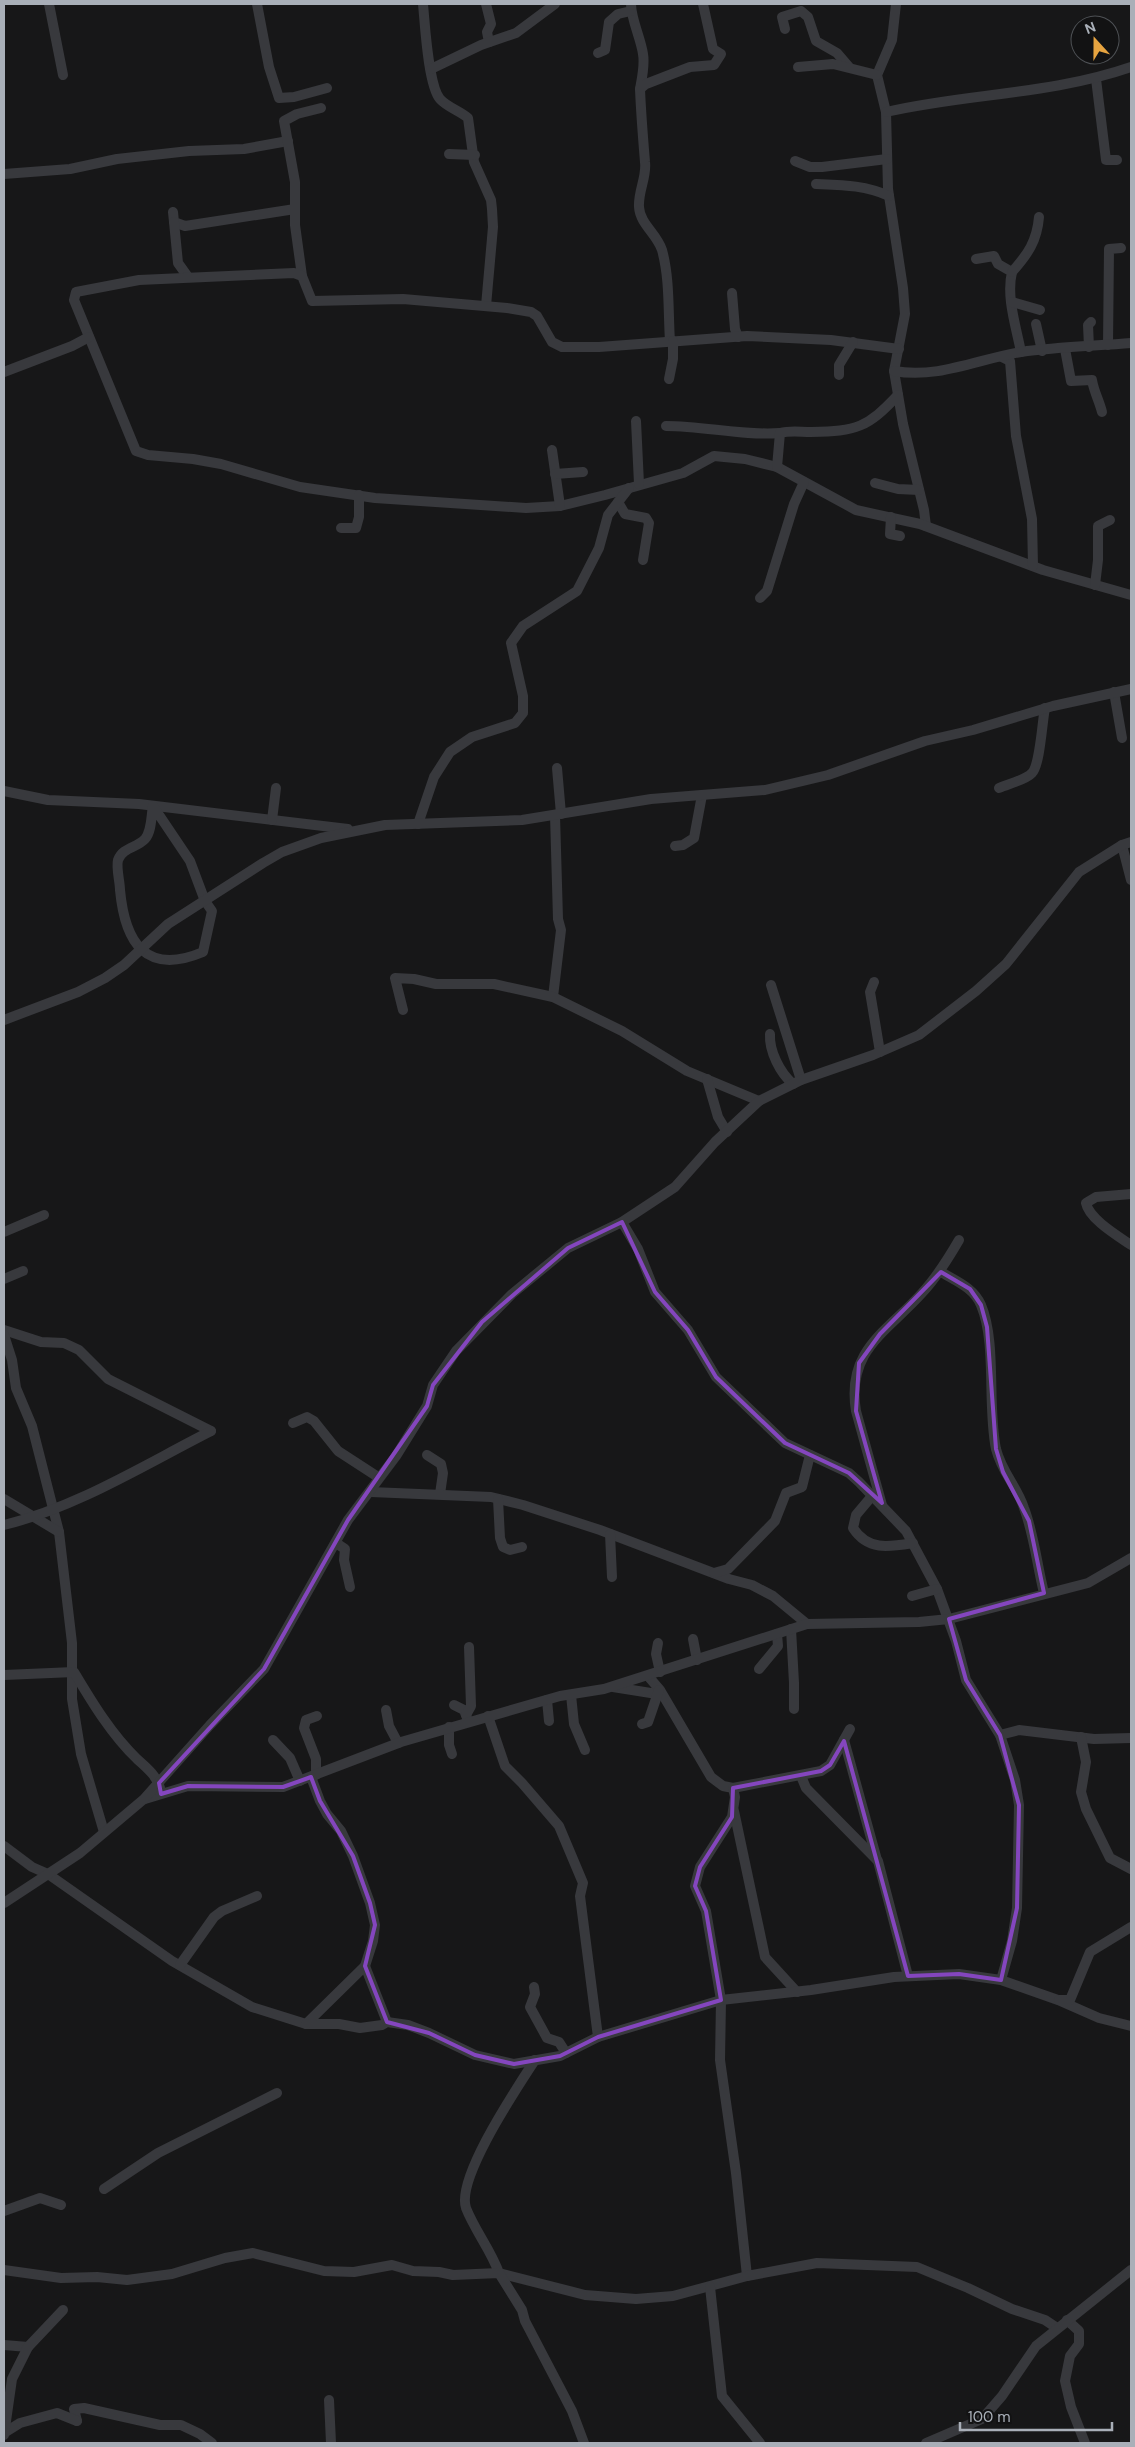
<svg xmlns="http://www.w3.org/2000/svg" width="1135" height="2447" font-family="'DM Sans',sans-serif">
	<rect width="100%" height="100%" fill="#171718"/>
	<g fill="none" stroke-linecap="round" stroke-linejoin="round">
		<!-- street -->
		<g stroke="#38393d" stroke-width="10">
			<polyline points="49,4 63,75"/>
			<polyline points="257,4 269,67 279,98 294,97 327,88"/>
			<path d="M423,4C425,24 428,85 440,99C447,107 460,111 468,118L474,162L491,200L492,209L493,227L486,306"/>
			<polyline points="486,4 491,24 487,32 489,42"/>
			<path d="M631,4C631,19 641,39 643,54C645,65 642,78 640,89"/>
			<polyline points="896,4 892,40 877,75 886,112 888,189 903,288 905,314 894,371 903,424 924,510 926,526"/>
			<polyline points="785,29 782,17 801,11 808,17 816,41 837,53 849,67"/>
			<polyline points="598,53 605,50 609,22 618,14 631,11"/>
			<polyline points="798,67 833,64 877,75"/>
			<polyline points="431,69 481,45 516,33 555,4"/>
			<polyline points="1096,79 1106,160 1117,160"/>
			<path d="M886,112C968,93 1050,95 1131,67"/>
			<polyline points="449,154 475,155"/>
			<polyline points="795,161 810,167 822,167 887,159"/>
			<polyline points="4,174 70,169 117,159 189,151 244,149 288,141"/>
			<path d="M816,184C842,185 865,185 889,196"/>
			<polyline points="173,212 174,222 185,226 295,209"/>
			<polyline points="174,222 178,263 188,277"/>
			<path d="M976,259L994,256L998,264L1012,272C1006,297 1016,326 1021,352"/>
			<path d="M1012,272C1028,254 1037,241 1039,217"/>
			<polyline points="302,276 295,225 295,182 284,121 297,114 321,108"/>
			<polyline points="732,293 735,329 738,337"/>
			<polyline points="1012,302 1040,310"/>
			<polyline points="1036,324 1042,351"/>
			<path d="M670,341C668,312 670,279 662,250C657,234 640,224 639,207C638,191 647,177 645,162C643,138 641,113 640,89L646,84L690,67L714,65L721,54L713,49L703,4"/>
			<polyline points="1108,345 1109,249 1121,248"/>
			<polyline points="1089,347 1088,325 1091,322"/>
			<polyline points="899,349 831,340 747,336 599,347 562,347 552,342 537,316 531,312 507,308 403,299 312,301 302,276 294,273 139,280 76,292 74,300 136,451 148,455 193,459 221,464 300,487 375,498 526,508 560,506 605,495 683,473 714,456 745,459 777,467 856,510 920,524 1043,570 1131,595"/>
			<path d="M1065,349L1071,381L1092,380C1094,392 1099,400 1102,412"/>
			<polyline points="1002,357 1010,361 1016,436 1032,519 1033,566"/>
			<path d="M894,371C938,379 978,359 1021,352C1057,347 1095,346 1131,343"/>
			<polyline points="4,372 72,346 89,337"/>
			<polyline points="839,375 839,365 853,342"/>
			<polyline points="669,379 673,359 673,341"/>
			<polyline points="636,421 639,484"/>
			<path d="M666,426C705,426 742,436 780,433"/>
			<polyline points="552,450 560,506"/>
			<path d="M777,467L780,433C791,430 800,432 811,432C857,431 867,428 898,395"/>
			<polyline points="555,474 583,472"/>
			<polyline points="875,483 898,489 919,490"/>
			<polyline points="618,502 625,514 646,518 649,523 643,560"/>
			<polyline points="891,517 890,534 900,536"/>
			<polyline points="341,528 356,528 359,517 359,495"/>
			<polyline points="1095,585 1098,560 1098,526 1110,520"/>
			<polyline points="760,598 767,591 794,504 804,482"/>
			<polyline points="1114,692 1122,738"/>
			<polyline points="557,768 561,814"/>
			<path d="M999,788C1008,784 1026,780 1032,773C1040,765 1042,723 1045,708"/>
			<polyline points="4,791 48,800 139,804 348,829"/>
			<path d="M153,806L190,861L205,901L212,911L203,952C146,976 125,943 120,890C120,882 116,868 118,860C123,847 137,848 145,839C152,831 151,816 153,806Z"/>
			<polyline points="272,820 276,788"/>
			<polyline points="418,824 434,777 450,752 472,737 515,723 523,713 523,696 511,643 523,626 577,591 599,548 608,515 629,488"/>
			<polyline points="1122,845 1131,880"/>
			<polyline points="675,846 683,845 694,838 702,795"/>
			<polyline points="874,982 870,992 880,1052"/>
			<polyline points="771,985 801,1080"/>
			<polyline points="553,997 561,930 558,919 555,815"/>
			<polyline points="403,1010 395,978 414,979 436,984 494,984 553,997 622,1031 687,1071 759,1101"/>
			<polyline points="4,1020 78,992 105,978 124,965 168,924 263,863 282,852 321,838 385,825 522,820 651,799 765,790 828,775 925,741 973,730 1053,706 1131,689"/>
			<path d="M770,1034C769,1051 780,1073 793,1084"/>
			<polyline points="707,1079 718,1117 727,1132"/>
			<path d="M1131,1194L1096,1197L1086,1203C1089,1219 1118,1236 1131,1245"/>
			<polyline points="622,1222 638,1249 655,1292 688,1330 716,1377 785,1443 849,1473 859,1482 906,1531 937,1589 956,1641 966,1680 1000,1735 1015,1780 1019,1805 1017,1908 1012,1941 1001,1980"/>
			<polyline points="4,1232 44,1215"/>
			<path d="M941,1272C956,1281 974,1288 981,1305C997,1343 987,1405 996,1449C1002,1473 1017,1486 1024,1508C1034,1534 1037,1565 1044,1593"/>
			<polyline points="4,1279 23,1271"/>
			<polyline points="4,1330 41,1342 64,1343 79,1350 108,1379 211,1431"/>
			<polyline points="4,1335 12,1360 16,1388 32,1426 59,1532 72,1643 72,1699 81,1754 104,1832"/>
			<polyline points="293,1423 307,1417 314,1421 338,1451 378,1477"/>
			<polyline points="427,1455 441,1464 443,1473 440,1494"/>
			<polyline points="371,1492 491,1497 523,1505 600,1530 729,1579 752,1585 773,1596 807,1624"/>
			<path d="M872,1496L856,1515L853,1528C868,1551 889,1547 913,1543"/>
			<polyline points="4,1499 59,1532"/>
			<polyline points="498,1499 500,1538 503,1547 510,1550 522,1547"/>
			<path d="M882,1505L856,1411C846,1350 887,1332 922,1293C937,1277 948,1259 959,1240"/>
			<path d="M4,1525C77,1507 144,1465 211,1431"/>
			<polyline points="610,1534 612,1577"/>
			<polyline points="336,1543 345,1549 344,1560 350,1587"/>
			<polyline points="714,1573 728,1569 775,1521 786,1493 802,1487 810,1455"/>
			<polyline points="912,1596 937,1589"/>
			<polyline points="791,1629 794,1683 794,1709"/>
			<polyline points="693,1639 697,1660"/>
			<polyline points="658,1643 656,1654 660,1672"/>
			<polyline points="759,1669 778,1646 777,1634"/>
			<path d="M4,1675L74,1672C92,1702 111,1734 137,1759C146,1767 157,1776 160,1788"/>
			<polyline points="648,1676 660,1690 711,1777 723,1786 733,1788 735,1797 732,1817 700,1867 695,1886 706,1911 721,2000 720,2060 736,2173 747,2276"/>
			<polyline points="613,1687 657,1694"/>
			<polyline points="571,1695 574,1724 585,1750"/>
			<polyline points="547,1700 549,1721"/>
			<polyline points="454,1705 464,1710 467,1718"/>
			<polyline points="386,1710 389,1726 398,1743"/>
			<polyline points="466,1715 471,1706 469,1647"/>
			<polyline points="488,1716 505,1766 522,1783 559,1826 583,1883 580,1896 598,2037"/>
			<polyline points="642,1724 648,1722 659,1690"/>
			<polyline points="449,1727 449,1745 452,1754"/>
			<polyline points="1000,1735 1019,1730 1094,1739 1131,1738"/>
			<polyline points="1081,1737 1086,1762 1081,1792 1086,1809 1110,1858 1131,1869"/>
			<polyline points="273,1740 290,1758 300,1781"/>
			<polyline points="844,1740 877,1860"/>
			<polyline points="316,1775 316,1759 304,1728 306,1720 317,1716"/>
			<polyline points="801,1776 806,1788 878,1861 908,1976"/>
			<polyline points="733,1788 821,1771 830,1765 850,1729"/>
			<polyline points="145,1799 188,1786 283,1787 401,1742 560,1696 604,1689 807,1624 919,1622 949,1619 1088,1583 1131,1558"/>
			<polyline points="734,1811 765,1957 797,1992"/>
			<polyline points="4,1846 32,1867 48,1874 172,1961 252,2007 306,2024 339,2024 360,2028 382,2025 387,2022 408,2025 429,2033 475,2055 514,2064 560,2056 598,2037 721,2000 811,1990 894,1977 959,1974 1001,1980 1058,2000 1099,2018 1131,2026"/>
			<polyline points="4,1903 80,1853 144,1799 210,1725 264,1669 348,1520 396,1456 427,1406 433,1385 456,1351 512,1294 568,1248 622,1222 675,1187 715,1142 759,1101 801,1080 873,1055 919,1035 976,991 1006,964 1079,872 1122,845 1131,842"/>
			<polyline points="180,1965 214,1917 222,1911 257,1896"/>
			<polyline points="365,1966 387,2022"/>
			<polyline points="534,1987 535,1994 530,2007 547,2038 559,2042 566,2053"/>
			<polyline points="1059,2000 1070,2000 1090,1952 1131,1927"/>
			<polyline points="306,2024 365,1966 373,1941 375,1925 370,1903 353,1856 341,1831 327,1814 320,1801 311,1777"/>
			<path d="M535,2060C517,2088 456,2178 466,2208C475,2231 491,2250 499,2273L585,2295L636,2299L673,2296L747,2276L817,2263L917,2267L968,2288L1012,2309L1045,2320L1057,2328"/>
			<polyline points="104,2189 158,2153 277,2093"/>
			<polyline points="4,2211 40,2198 61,2205"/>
			<polyline points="4,2270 61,2278 97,2277 127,2280 172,2274 225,2258 253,2253 324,2271 354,2272 392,2265 413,2271 439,2272 453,2275 499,2273 522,2310 525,2321 572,2411 584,2443"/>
			<polyline points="710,2287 722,2396 760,2443"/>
			<polyline points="1067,2320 1079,2331 1079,2344 1070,2356 1065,2381 1071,2407 1085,2443"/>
			<polyline points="4,2345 28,2347"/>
			<polyline points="329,2400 331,2443"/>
			<polyline points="77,2421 74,2409 84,2408 160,2425 181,2425 200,2434 212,2443"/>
			<polyline points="4,2433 20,2423 57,2413 77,2421"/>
			<polyline points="4,2435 12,2379 28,2347 63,2310"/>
			<polyline points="926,2443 982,2419 1002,2396 1036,2346 1131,2270"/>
		</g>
	</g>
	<!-- marked area -->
	<path fill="none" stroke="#8446be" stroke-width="4" stroke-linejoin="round" d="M622,1222L655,1292L688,1330L716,1377L785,1443L849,1473L882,1503L856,1411L859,1363L880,1334L941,1272L970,1289L981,1305L987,1327L996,1449L1003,1472L1029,1521L1044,1593L949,1619L966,1680L1000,1735L1019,1805L1017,1908L1001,1980L959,1974L908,1976L844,1741L830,1765L821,1771L733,1788L732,1817L700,1867L695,1886L706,1911L721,2000L598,2037L560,2056L514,2064L475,2055L429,2033L387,2022L365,1966L375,1925L370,1903L353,1856L320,1801L311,1777L283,1787L188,1786L161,1794L159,1783L264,1669L348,1520L427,1406L433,1385L482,1322L568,1248Z"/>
	<!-- border -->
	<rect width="1135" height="2447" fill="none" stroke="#a9afb8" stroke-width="10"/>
	<!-- north arrow -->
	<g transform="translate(1095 40) rotate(339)"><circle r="24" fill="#121213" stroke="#4e5155"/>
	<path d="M0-4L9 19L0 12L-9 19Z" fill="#e7a440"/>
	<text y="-8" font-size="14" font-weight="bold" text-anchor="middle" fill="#a9afb8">N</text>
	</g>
	<!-- scale -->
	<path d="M960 2422v8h152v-8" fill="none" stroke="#a9afb8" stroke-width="2.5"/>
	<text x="968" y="2422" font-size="15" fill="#a9afb8" stroke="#121213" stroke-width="4" paint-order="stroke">100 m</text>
</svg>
